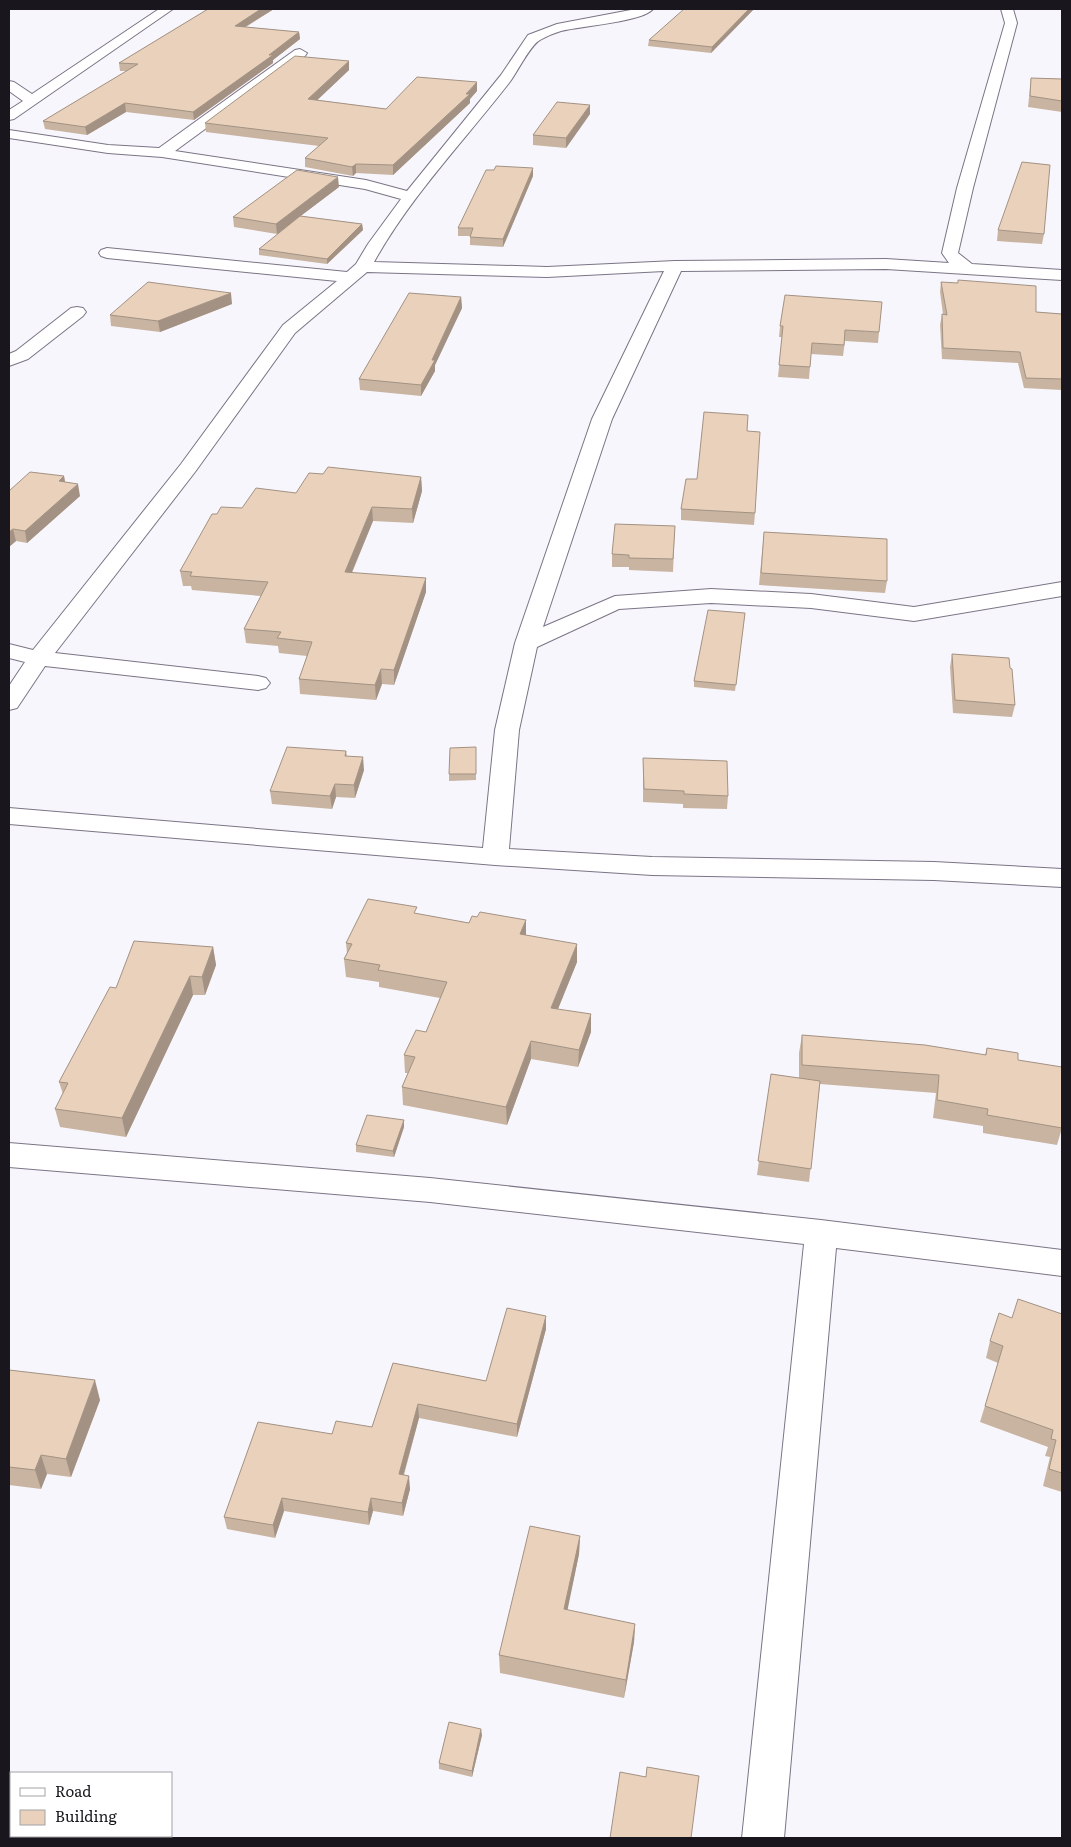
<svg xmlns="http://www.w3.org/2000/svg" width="1071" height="1847" font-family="Literata,serif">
	<rect width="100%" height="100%" fill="#f8f6fd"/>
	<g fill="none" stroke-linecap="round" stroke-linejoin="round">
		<!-- street casing -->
		<g stroke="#7b7485" stroke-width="2">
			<g id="street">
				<polygon points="159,9 173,9 14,119 9,120 9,110 23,101 9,91 9,81 14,82 32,94"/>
				<path d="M636,9H653C642,22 581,26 561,31C554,33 547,36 540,40C530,45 517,73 509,83C464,141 410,197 374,262L547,267L675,261L886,259L949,263L942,253L957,188L1005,23L1001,9H1013L1017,23L973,188L958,253L972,264L1062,270V280L886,269L681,271L612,419L543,627L615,596L711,589L811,594L914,607L1062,582V596L914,621L811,608L711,603L619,609L537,647L519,730L509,849L652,857L934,862L1062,869V887L934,880L652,875L495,865L9,824V808L483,848L495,730L515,643L592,419L664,271L547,277L367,272L295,333L195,472L55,653L258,676L266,678L270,683L266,688L258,690L45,666L17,708L9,710V686L25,662L9,658V644L33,650L181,464L283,325L337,281L107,258L101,256L99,253L101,250L107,248L347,272L356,264L368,244L401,199L365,189L162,157L108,153L9,138V130L108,145L159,148L295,50L300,49L307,53L305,56L175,151L366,180L407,191L501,75L528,35L557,24Z"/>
				<polygon points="77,307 83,308 86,312 83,316 28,359 9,366 9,354 16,351 71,308"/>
				<polygon points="9,1143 430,1178 821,1220 1062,1250 1062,1276 836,1248 784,1838 742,1838 804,1244 430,1202 9,1167"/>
			</g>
		</g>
		<!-- street -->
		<use href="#street" fill="#fff" fill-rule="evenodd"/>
	</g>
	<!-- wall -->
	<g fill="#c8b4a1">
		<polygon points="208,9 274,9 246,27 299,32 300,39 273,60 273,63 194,120 126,112 87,135 45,129 43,121 127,71 120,71 119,63"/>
		<polygon points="754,9 711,53 648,46 649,40"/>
		<polygon points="349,61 349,70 317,100 386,109 477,91 470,99 470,103 393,175 356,173 353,176 305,167 305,158 319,146 206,132 205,123"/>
		<polygon points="1031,78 1062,79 1062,112 1028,107"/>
		<polygon points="590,114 566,148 533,145 533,135"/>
		<polygon points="533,176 503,247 470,245 470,236 458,236 458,228"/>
		<polygon points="339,187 300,216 362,224 363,230 327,264 259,255 259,249 297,219 277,234 234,227 233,217"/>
		<polygon points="998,230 1044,234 1042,244 997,241"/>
		<polygon points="941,282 1036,312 1062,314 1062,390 1024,388 1018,363 942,359 940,325 942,314 943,314 940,292"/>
		<polygon points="461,297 462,308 435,365 435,371 421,396 360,390 359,379"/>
		<polygon points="232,304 160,332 111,326 110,315"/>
		<polygon points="780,326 879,332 878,343 845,341 843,356 811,354 809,379 778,377 782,337 779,337"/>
		<polygon points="747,431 755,513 754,525 681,520 681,509 697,479"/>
		<polygon points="323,474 421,477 422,491 413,523 373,521 352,573 426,578 426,592 394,685 382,684 376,700 300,694 299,679 307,656 279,653 278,646 246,643 244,629 261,596 192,590 191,586 183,586 180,571 217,514 242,508 296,493"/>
		<polygon points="64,476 65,482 80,496 27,543 16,541 9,547 9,491"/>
		<polygon points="675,526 673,572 629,570 629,567 612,567 612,554"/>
		<polygon points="764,532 887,581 885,593 759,585"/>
		<polygon points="745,613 735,691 694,687 694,681"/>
		<polygon points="952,654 1015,705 1012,717 953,713 950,667"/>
		<polygon points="476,747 476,780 449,781 449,774"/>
		<polygon points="346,751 347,756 364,770 355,798 336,797 332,809 272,804 270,791"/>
		<polygon points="643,758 728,796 727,809 683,808 683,804 643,802"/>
		<polygon points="417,914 469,923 477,917 526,920 526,935 577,962 558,1009 591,1032 578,1067 531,1059 507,1125 403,1105 402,1087 408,1073 405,1073 404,1055 426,1032 440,998 379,987 379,982 346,977 344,959 347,954 346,943"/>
		<polygon points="213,947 216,965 205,995 193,995 126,1137 60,1127 55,1109 63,1094 59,1082 116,988"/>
		<polygon points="802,1035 985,1055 987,1048 1018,1060 1062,1128 1057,1145 983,1133 983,1126 933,1118 936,1093 820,1084 809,1182 757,1175 771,1074 799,1078 799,1053"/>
		<polygon points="404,1127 394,1157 356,1152 356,1145"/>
		<polygon points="1062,1314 1062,1492 1043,1486 1050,1457 1045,1456 1048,1447 980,1422 998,1363 986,1358 990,1341 1012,1318"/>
		<polygon points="546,1316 546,1329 517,1437 419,1418 404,1475 410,1489 403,1516 373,1511 369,1525 284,1511 275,1538 227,1529 224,1517 332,1434 372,1427 393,1363 486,1381"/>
		<polygon points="9,1370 100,1400 71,1477 47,1474 41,1489 9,1485"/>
		<polygon points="580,1536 579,1554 567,1610 635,1624 634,1642 624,1698 500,1673 499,1655"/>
		<polygon points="482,1735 472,1777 439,1769 439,1763"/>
	</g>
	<!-- shaded-wall -->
	<g fill="#a39283">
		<polygon points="261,9 274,9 235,33 235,26"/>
		<polygon points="749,9 754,9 711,53 712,47"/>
		<polygon points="299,32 300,39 273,60 273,63 194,120 193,112"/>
		<polygon points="349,61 349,70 309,108 308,99"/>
		<polygon points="477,82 477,91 470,99 470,103 393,175 393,165 466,94"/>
		<polygon points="125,103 126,112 87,135 85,127"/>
		<polygon points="590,105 590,114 566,148 566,138"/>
		<polygon points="356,164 356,173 353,176 352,167"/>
		<polygon points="533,168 533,176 503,247 503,239"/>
		<polygon points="338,177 339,187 277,234 276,224"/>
		<polygon points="362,224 363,230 327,264 327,259"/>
		<polygon points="231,293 232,304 160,332 158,321"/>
		<polygon points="461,297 462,308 435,365 435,371 421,396 421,385"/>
		<polygon points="64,476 66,488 59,481"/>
		<polygon points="421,477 422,491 413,523 412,509"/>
		<polygon points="78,484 80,496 27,543 25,531"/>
		<polygon points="372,507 373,521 346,586 345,572"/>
		<polygon points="13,529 16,541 9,547 9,532"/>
		<polygon points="426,578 426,592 394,685 394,670"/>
		<polygon points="381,669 382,684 376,700 375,685"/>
		<polygon points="363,757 364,770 355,798 354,785"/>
		<polygon points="335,784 336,797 332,809 330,796"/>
		<polygon points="526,920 526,938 520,934"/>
		<polygon points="577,944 577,962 551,1026 551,1008"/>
		<polygon points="213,947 216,965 205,995 202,977"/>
		<polygon points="190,976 193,995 126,1137 122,1118"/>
		<polygon points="591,1014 591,1032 578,1067 579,1050"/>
		<polygon points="531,1041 531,1059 507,1125 506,1107"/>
		<polygon points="404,1120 404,1127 394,1157 393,1151"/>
		<polygon points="546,1316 546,1329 517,1437 517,1424"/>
		<polygon points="95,1380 100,1400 71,1477 66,1459"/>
		<polygon points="418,1404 419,1418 400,1487 399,1474"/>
		<polygon points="41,1455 47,1474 41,1489 35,1470"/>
		<polygon points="409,1476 410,1489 403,1516 402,1503"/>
		<polygon points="282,1498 284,1511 275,1538 273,1525"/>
		<polygon points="371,1498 373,1511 369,1525 368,1512"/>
		<polygon points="580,1536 579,1554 564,1627 564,1609"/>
		<polygon points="635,1624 634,1642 624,1698 626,1680"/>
		<polygon points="481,1729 482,1735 472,1777 472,1771"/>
	</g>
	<!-- building -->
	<g fill="#e9d1bb" stroke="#a39283">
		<polygon points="208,9 261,9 235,26 299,32 269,55 273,55 193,112 125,103 85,127 43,121 138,64 119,63"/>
		<polygon points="684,9 749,9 712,47 649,40"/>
		<polygon points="295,56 349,61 308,99 386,109 417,77 477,82 466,94 470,94 393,165 356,164 352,167 305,158 328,138 205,123"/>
		<polygon points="1031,78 1062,79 1062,101 1030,96"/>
		<polygon points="557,102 590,105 566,138 533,135"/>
		<polygon points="1022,162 1050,165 1044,234 998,230"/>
		<polygon points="496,166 533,168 503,239 470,237 473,228 458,228 486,170 494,170"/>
		<polygon points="297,170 338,177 276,224 233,217"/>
		<polygon points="300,216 362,224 327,259 259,249"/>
		<polygon points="958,280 1036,286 1036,312 1062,314 1062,379 1026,378 1020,352 943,348 942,314 947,315 941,282 958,283"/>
		<polygon points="148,282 231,293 158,321 110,315"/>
		<polygon points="409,293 461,297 432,360 435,360 421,385 359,379"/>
		<polygon points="785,295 882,302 879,332 845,330 844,345 812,343 810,367 779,365 783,326 780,326"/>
		<polygon points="704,412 748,415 747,431 760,432 755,513 681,509 686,479 697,479"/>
		<polygon points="328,467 421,477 412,509 372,507 345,572 426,578 394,670 381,669 375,685 299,679 312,642 277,638 281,632 244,629 268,582 190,576 192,572 180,571 212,514 217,514 221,507 242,508 256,488 296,493 309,473 323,474"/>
		<polygon points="30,472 64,476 59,481 78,484 25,531 13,529 9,532 9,491"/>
		<polygon points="615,524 675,526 673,559 629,558 629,555 612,554"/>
		<polygon points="764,532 887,539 887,581 761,573"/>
		<polygon points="708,610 745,613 736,685 694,681"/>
		<polygon points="952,654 1009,658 1010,668 1012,669 1015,705 955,700"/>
		<polygon points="287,747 346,751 345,756 363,757 354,785 335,784 330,796 270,791"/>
		<polygon points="476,747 476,774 449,774 450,748"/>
		<polygon points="643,758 727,761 728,796 684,794 684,791 644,789"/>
		<polygon points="368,899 417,907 414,913 469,923 472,916 477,917 480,912 526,920 520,934 577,944 551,1008 591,1014 579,1050 531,1041 506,1107 402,1087 415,1057 404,1055 416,1030 426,1032 447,982 378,970 380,965 344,959 352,944 346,943"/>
		<polygon points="134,941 213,947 202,977 190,976 122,1118 55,1109 68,1083 59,1082 110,987 116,988"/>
		<polygon points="802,1035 925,1045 986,1055 987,1048 1018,1053 1018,1060 1062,1067 1062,1128 987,1115 988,1109 937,1100 939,1075 802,1065"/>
		<polygon points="771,1074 820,1081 811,1169 758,1161"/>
		<polygon points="367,1115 404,1120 393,1151 356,1145"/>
		<polygon points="1018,1299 1062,1314 1062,1473 1049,1469 1056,1440 1051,1439 1053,1430 985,1406 1003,1346 990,1341 999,1313 1012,1318"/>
		<polygon points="507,1308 546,1316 517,1424 418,1404 399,1474 409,1476 402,1503 371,1498 368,1512 282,1498 273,1525 224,1517 258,1422 332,1434 336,1421 372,1427 393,1363 486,1381"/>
		<polygon points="9,1370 95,1380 66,1459 41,1455 35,1470 9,1467"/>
		<polygon points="530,1526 580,1536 564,1609 635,1624 626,1680 499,1655"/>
		<polygon points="449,1722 481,1729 472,1771 439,1763"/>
		<polygon points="647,1767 699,1776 691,1838 610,1838 620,1772 646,1777"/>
	</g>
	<!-- border -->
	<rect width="1071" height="1847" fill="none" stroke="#19171d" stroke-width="20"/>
	<!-- legend -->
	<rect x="10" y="1772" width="162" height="65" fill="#ffffff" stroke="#a3a2a5"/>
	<rect x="20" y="1788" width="25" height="8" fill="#ffffff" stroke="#a3a2a5"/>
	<text x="55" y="1797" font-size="15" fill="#19171d">Road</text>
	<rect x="20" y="1810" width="25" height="15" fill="#e9d1bb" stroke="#a3a2a5"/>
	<text x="55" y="1822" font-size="15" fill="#19171d">Building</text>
</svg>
